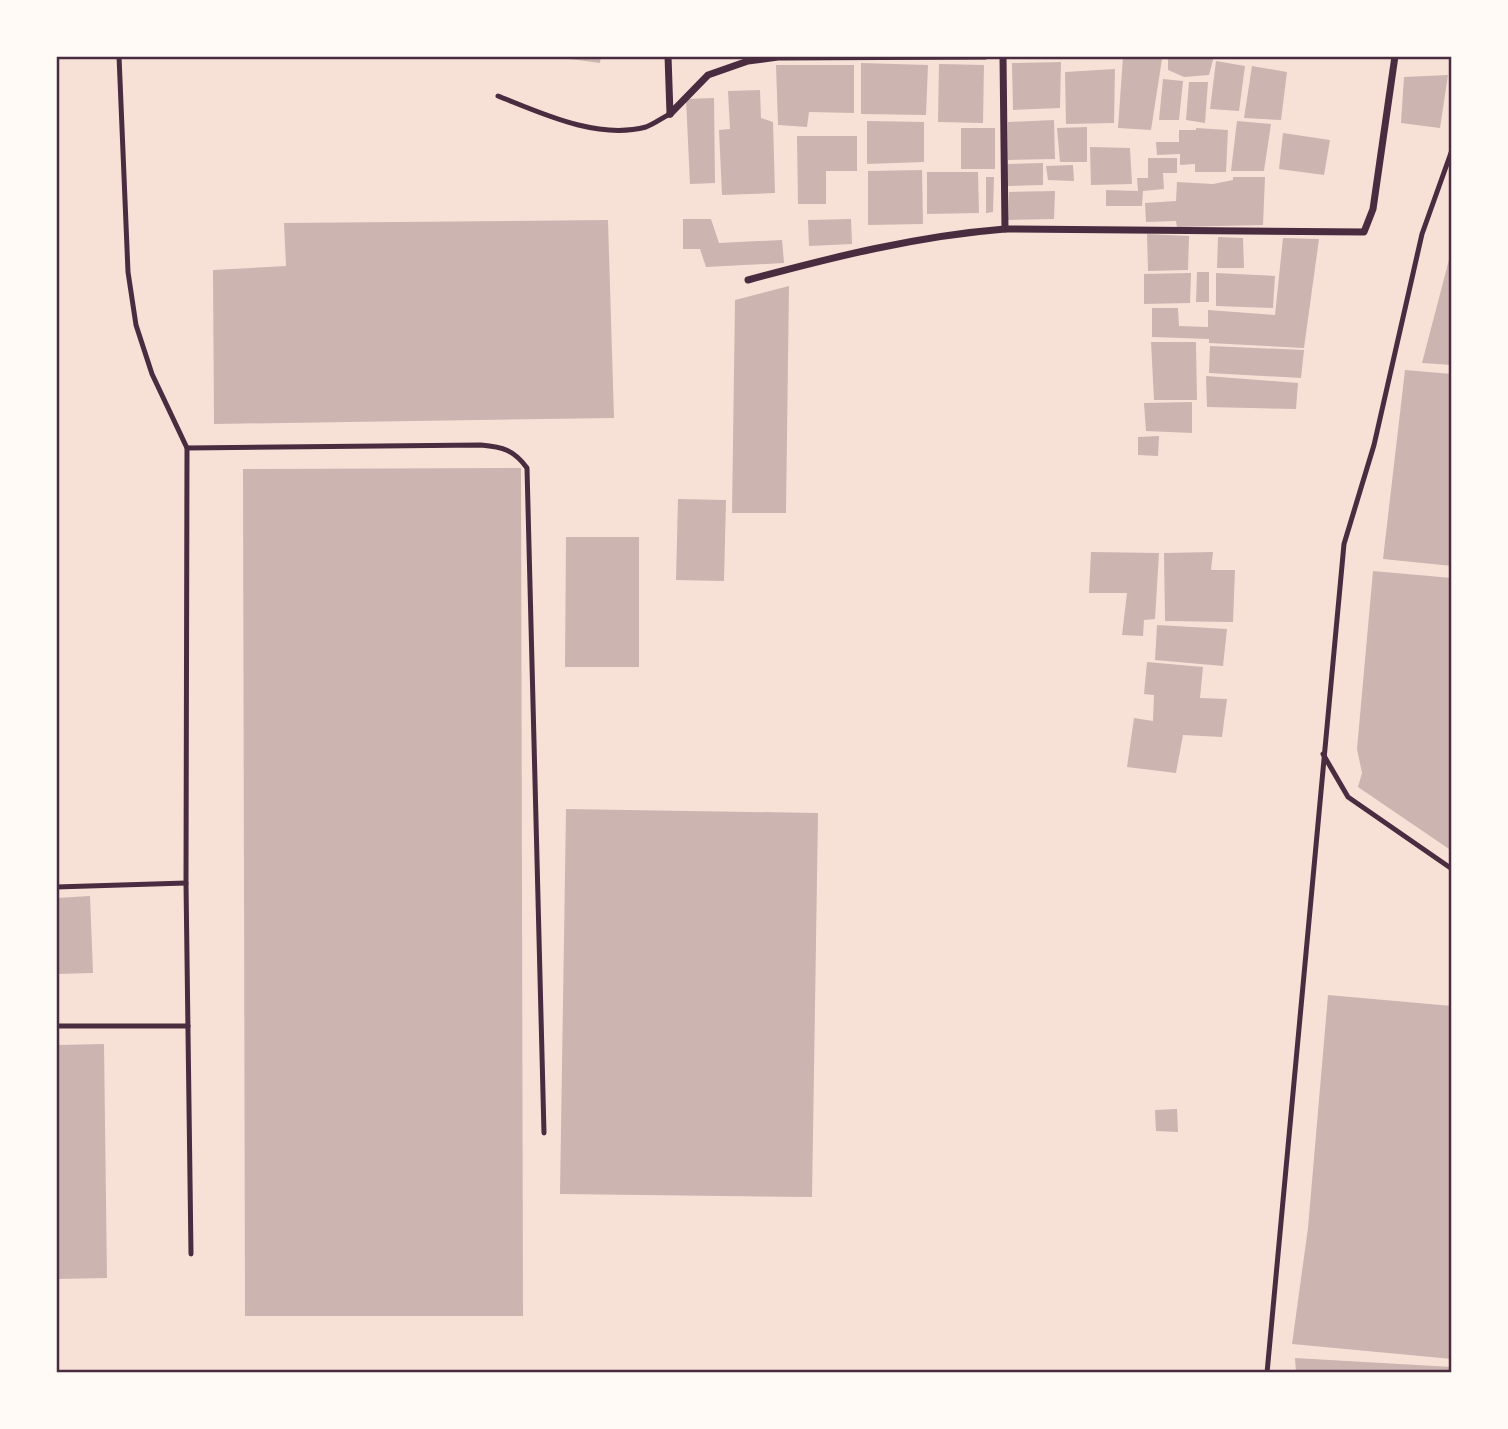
<svg xmlns="http://www.w3.org/2000/svg" width="1508" height="1429" font-family="'Crimson Pro',serif">
	<rect width="100%" height="100%" fill="#f7e1d7"/>
	<!-- building -->
	<g fill="#ccb4b1">
		<polygon points="547,56 601,56 600,63"/>
		<polygon points="1214,56 1209,75 1184,77 1168,70 1168,57"/>
		<polygon points="1123,57 1162,59 1151,130 1118,128"/>
		<polygon points="1216,61 1245,66 1239,111 1210,109"/>
		<polygon points="1061,62 1060,108 1013,110 1012,63"/>
		<polygon points="861,63 928,65 926,115 861,114"/>
		<polygon points="939,64 984,65 983,123 938,122"/>
		<polygon points="776,65 854,65 854,113 809,112 807,127 778,125"/>
		<polygon points="1252,66 1287,72 1281,120 1244,118"/>
		<polygon points="1115,69 1114,123 1066,124 1065,72"/>
		<polygon points="1448,75 1440,128 1401,123 1404,77"/>
		<polygon points="1163,79 1183,81 1179,120 1159,120"/>
		<polygon points="1189,82 1208,82 1205,123 1186,120"/>
		<polygon points="760,90 761,118 773,122 775,193 722,195 719,130 730,129 728,91"/>
		<polygon points="714,98 715,183 690,184 686,99"/>
		<polygon points="1054,120 1055,159 1008,160 1008,122"/>
		<polygon points="867,121 924,122 924,162 867,164"/>
		<polygon points="1237,121 1271,124 1264,171 1231,171"/>
		<polygon points="1087,127 1087,162 1060,162 1057,128"/>
		<rect x="961" y="128" width="34" height="41"/>
		<polygon points="1196,128 1228,130 1226,172 1195,172 1195,164 1180,165 1180,154 1157,155 1156,142 1179,142 1179,130 1196,130"/>
		<polygon points="1283,133 1330,140 1324,175 1279,169"/>
		<polygon points="797,136 857,136 857,171 826,171 826,204 798,204"/>
		<polygon points="1090,147 1130,148 1132,184 1091,185"/>
		<polygon points="1148,158 1177,158 1177,173 1163,173 1164,189 1143,191 1142,206 1106,206 1106,190 1138,191 1137,178 1148,178"/>
		<polygon points="1043,163 1043,185 1007,186 1008,164"/>
		<polygon points="1073,165 1074,181 1048,180 1046,166"/>
		<polygon points="922,170 923,224 868,225 868,171"/>
		<polygon points="927,172 978,172 979,213 927,214"/>
		<polygon points="986,177 994,177 993,212 986,213"/>
		<polygon points="1233,177 1265,177 1263,225 1177,227 1176,221 1146,222 1145,203 1176,201 1177,182 1213,184 1233,180"/>
		<polygon points="1055,191 1054,219 1008,220 1009,192"/>
		<polygon points="683,219 711,219 719,243 782,240 784,263 706,267 700,249 683,249"/>
		<polygon points="851,219 852,244 809,246 808,220"/>
		<polygon points="608,220 614,418 214,424 213,270 286,266 284,223"/>
		<polygon points="1147,234 1189,236 1188,270 1148,271"/>
		<polygon points="1218,237 1243,238 1244,268 1217,268"/>
		<polygon points="1283,238 1319,239 1304,348 1209,343 1209,339 1152,337 1152,308 1178,308 1179,326 1208,327 1208,310 1275,315"/>
		<polygon points="1451,252 1452,365 1422,363"/>
		<polygon points="1197,272 1209,272 1209,302 1196,302"/>
		<polygon points="1191,273 1190,303 1144,304 1144,274"/>
		<polygon points="1216,273 1275,276 1273,308 1216,306"/>
		<polygon points="789,286 786,513 732,513 735,300"/>
		<polygon points="1151,342 1196,342 1197,400 1154,400"/>
		<polygon points="1210,346 1304,350 1301,378 1209,373"/>
		<polygon points="1405,370 1452,374 1452,566 1383,559"/>
		<polygon points="1206,376 1298,383 1296,409 1207,407"/>
		<polygon points="1192,402 1192,433 1146,431 1144,403"/>
		<polygon points="1159,436 1158,456 1138,455 1138,437"/>
		<polygon points="521,468 523,1316 245,1316 243,469"/>
		<polygon points="678,499 726,500 724,581 676,580"/>
		<polygon points="566,537 639,537 639,667 565,667"/>
		<polygon points="1091,552 1159,553 1155,619 1144,620 1143,636 1122,635 1127,593 1089,593"/>
		<polygon points="1213,552 1211,570 1235,570 1233,622 1165,621 1164,553"/>
		<polygon points="1373,571 1452,578 1452,851 1358,787 1362,773 1357,749"/>
		<polygon points="1157,625 1227,629 1223,666 1155,660"/>
		<polygon points="1147,662 1203,667 1200,698 1227,699 1222,737 1183,735 1176,773 1127,767 1134,718 1153,721 1154,695 1144,694"/>
		<polygon points="566,809 818,813 812,1197 560,1194"/>
		<polygon points="90,896 93,973 56,974 56,898"/>
		<polygon points="1328,995 1452,1006 1452,1359 1292,1344 1308,1228"/>
		<polygon points="104,1044 107,1278 56,1279 56,1045"/>
		<polygon points="1177,1109 1178,1132 1156,1131 1155,1110"/>
		<polygon points="1295,1358 1452,1367 1452,1373 1296,1373"/>
	</g>
	<g fill="none" stroke-linecap="round" stroke-linejoin="round">
		<!-- service -->
		<g stroke="#4a2c40" stroke-width="5">
			<polyline points="119,56 128,272 136,325 152,374 187,448 186,883 191,1254"/>
			<path d="M498,96C541,113 597,140 646,127C654,124 662,118 670,114"/>
			<path d="M187,448L481,445C503,447 514,450 527,468L544,1133"/>
			<polyline points="1323,754 1348,797 1452,869"/>
			<polyline points="56,887 186,883"/>
			<polyline points="56,1026 188,1026"/>
			<polyline points="1267,1373 1344,544 1374,445 1422,234 1452,150"/>
		</g>
		<!-- minor -->
		<g stroke="#4a2c40" stroke-width="7">
			<polyline points="668,56 670,114"/>
			<polyline points="1003,56 1005,229"/>
			<polyline points="670,114 708,75 748,61 778,57 985,56"/>
			<path d="M748,280C833,257 917,236 1005,229L1364,232L1373,209L1395,56"/>
		</g>
	</g>
	<!-- border -->
	<rect width="1508" height="1429" fill="none" stroke="#fffaf5" stroke-width="116"/>
	<rect x="58" y="58" width="1392" height="1313" fill="none" stroke="#4a2c40" stroke-width="2.5"/>
</svg>
